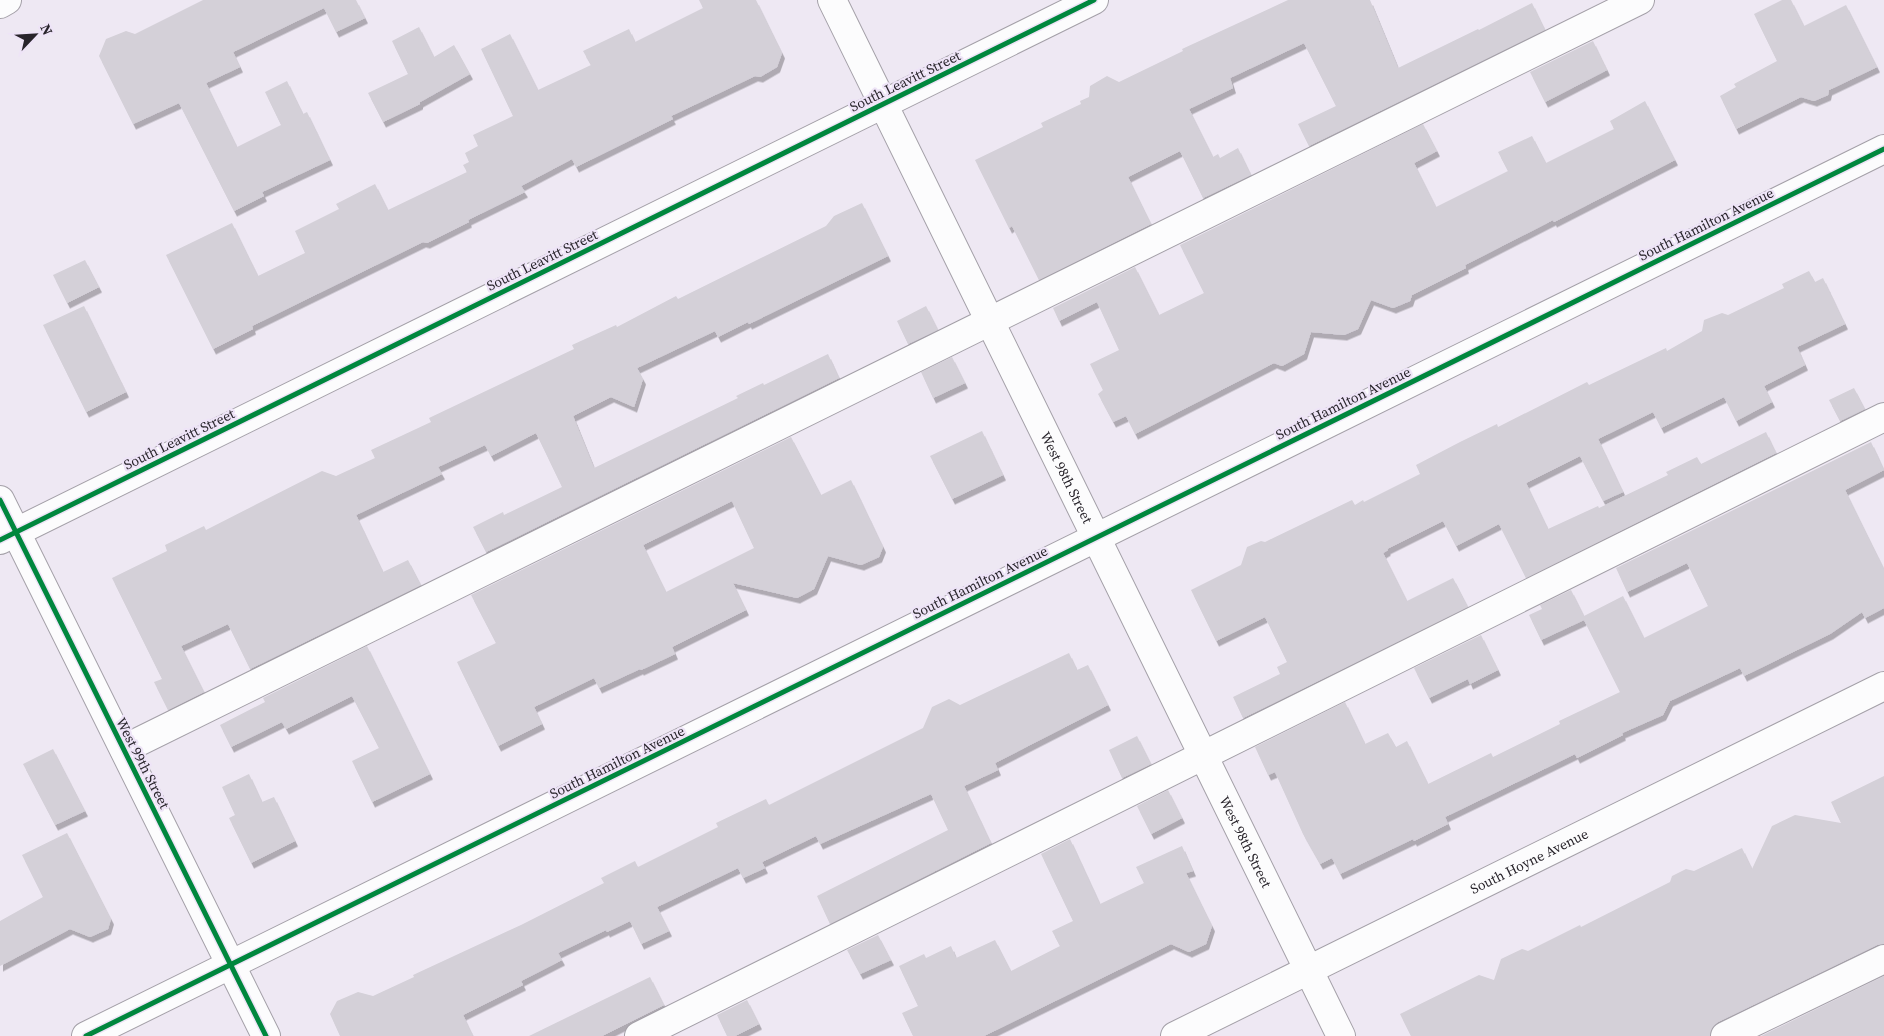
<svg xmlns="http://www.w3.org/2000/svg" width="1884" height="1036" font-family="'Source Serif 4',serif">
	<defs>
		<filter id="shadow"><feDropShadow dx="3" dy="5.5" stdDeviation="0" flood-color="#0004"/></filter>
	</defs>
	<rect width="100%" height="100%" fill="#eee8f3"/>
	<!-- building -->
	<g fill="#d4d0d8" fill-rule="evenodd" filter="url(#shadow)">
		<polygon points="203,0 356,0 365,18 336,32 324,8 233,52 240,67 206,83 237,147 281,125 265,92 287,81 303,114 307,112 330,160 262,192 264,196 234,211 179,103 133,124 99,56 106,39 126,31 135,34"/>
		<polygon points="699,0 756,0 782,53 777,67 760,77 755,76 671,116 673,119 576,167 572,159 521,186 525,192 468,220 469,222 427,243 423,242 252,326 253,329 213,349 166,255 232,223 258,276 305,253 295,231 339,209 336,204 375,184 388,210 467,172 463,165 469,162 465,153 478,146 473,135 513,116 481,49 510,34 538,90 591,65 583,51 629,29 635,42 703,8"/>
		<polygon points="1288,0 1370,0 1398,68 1478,29 1479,30 1532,3 1545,30 1309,146 1298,124 1336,106 1304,43 1230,78 1233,88 1189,109 1213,157 1218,154 1220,158 1238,148 1251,175 1203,198 1180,151 1128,177 1151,224 1039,280 1012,226 1009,228 975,160 1043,127 1041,123 1081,104 1080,101 1089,97 1090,86 1107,76 1119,82 1183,51 1182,49"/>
		<polygon points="1782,0 1791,0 1804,26 1846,5 1877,67 1829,90 1828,95 1814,101 1801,97 1736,129 1720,96 1736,87 1734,84 1777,61 1754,14"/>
		<polygon points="419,27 434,57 454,45 470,74 420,102 420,104 383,122 368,93 408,74 392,41"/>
		<polygon points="1593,41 1607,70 1545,102 1530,72"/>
		<polygon points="1645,101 1675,160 1554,222 1553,220 1465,265 1466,268 1412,295 1410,301 1393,308 1371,300 1358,329 1344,335 1311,332 1304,354 1282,366 1274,363 1135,434 1126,416 1113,422 1098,394 1103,390 1090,364 1119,350 1097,302 1059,321 1053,308 1135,267 1159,315 1204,293 1180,245 1423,124 1437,151 1414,163 1436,207 1508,171 1498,152 1532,136 1546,163 1614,129 1610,121"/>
		<polygon points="862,203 888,256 749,324 748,322 718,337 715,331 637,368 643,379 634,407 611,397 573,416 594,468 738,398 736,396 763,383 764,385 828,354 839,378 486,552 473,527 503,512 504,515 562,487 536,433 491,456 485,445 438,467 442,474 356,515 383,572 408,560 421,585 250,669 228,624 181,646 204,692 168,710 154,682 162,679 112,578 167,551 165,545 204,526 206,530 322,471 336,476 375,458 371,450 431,422 429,418 574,349 572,345 616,325 617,327 676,296 678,299 826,226 834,216"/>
		<polygon points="85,260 99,287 67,303 53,275"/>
		<polygon points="1809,271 1815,282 1823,278 1845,324 1797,347 1805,365 1764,386 1772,402 1736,421 1724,397 1661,428 1653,412 1598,439 1623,492 1603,501 1580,456 1526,483 1548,529 1598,506 1599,508 1668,475 1666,472 1697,457 1701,464 1766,432 1776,453 1526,578 1499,524 1456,546 1443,521 1387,549 1388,550 1383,553 1407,601 1453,578 1468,607 1243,718 1233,697 1280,674 1277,667 1287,662 1265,617 1216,641 1191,590 1241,565 1247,547 1261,541 1265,542 1352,500 1355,505 1363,500 1364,502 1420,474 1416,465 1460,442 1497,424 1498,427 1587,382 1589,385 1666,348 1667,351 1702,331 1704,320 1722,313 1728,315 1784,288 1782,284"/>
		<polygon points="84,306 126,392 86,412 43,325"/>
		<polygon points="926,306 938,330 908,344 897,321"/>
		<polygon points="952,357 965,383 933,398 921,372"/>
		<polygon points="1854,388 1865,409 1840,421 1829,400"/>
		<polygon points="982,431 1003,475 952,499 930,456"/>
		<path d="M791,437L821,495L851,480L883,547L879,557L861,565L828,556L814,589L797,598L733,583L746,610L672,647L675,654L641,670L640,669L599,688L594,678L534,707L542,724L498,746L457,662L496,643L471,595ZM732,501L754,548L666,592L643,545Z"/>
		<polygon points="1871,442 1884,470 1845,490 1884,569 1884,608 1865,618 1862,612 1830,634 1744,676 1740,668 1670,701 1663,715 1622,733 1623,735 1577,758 1575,754 1445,817 1448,824 1414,841 1413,839 1340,874 1332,858 1320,864 1303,834 1275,772 1268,775 1255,747 1345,702 1365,744 1388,733 1396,747 1407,741 1428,784 1491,753 1493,757 1560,724 1559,721 1620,692 1584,620 1541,640 1529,615 1542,609 1540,605 1571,590 1584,616 1623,596 1644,638 1708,606 1687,563 1627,592 1616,568"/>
		<polygon points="1481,635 1498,670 1470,684 1468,679 1429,698 1414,668"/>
		<polygon points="367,646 430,774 372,802 352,761 379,748 352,696 286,729 282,722 231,747 220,725 265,702 263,698"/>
		<polygon points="1069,653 1077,670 1088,665 1108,705 995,763 998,770 964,786 991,843 830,924 817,896 948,830 931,794 820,844 816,836 762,862 765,868 743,878 738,868 657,907 669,931 641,944 630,921 607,932 606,930 558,953 562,960 521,981 523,985 463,1015 473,1036 340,1036 330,1014 337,1001 358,992 373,996 414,977 413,975 521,925 604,883 601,878 635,861 638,867 718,827 716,823 766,799 769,805 923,728 932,707 949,699 960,705"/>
		<polygon points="1137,736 1151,764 1122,778 1109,750"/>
		<polygon points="53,749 85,811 55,825 23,764"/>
		<polygon points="249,774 262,802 274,797 295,841 251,863 229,818 235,815 222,787"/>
		<polygon points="1884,776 1884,944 1877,945 1718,1022 1712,1028 1710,1036 1411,1036 1400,1014 1479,975 1494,980 1501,959 1522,949 1528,951 1580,925 1581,927 1670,882 1672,876 1686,869 1694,871 1742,848 1752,869 1772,826 1795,815 1841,823 1831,802"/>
		<polygon points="1168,790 1182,818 1151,834 1137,806"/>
		<polygon points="67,833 111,919 108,929 90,937 70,929 0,966 0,921 43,897 22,855"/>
		<polygon points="1070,839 1100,904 1144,883 1136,867 1182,846 1193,871 1186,873 1212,926 1206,944 1189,952 1171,944 984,1036 913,1036 902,1013 918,1006 899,966 924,954 926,958 951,946 956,958 995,940 1011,971 1060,946 1052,931 1073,921 1041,854"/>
		<polygon points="878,935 891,960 860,974 847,950"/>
		<polygon points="1884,976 1884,1036 1761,1036"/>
		<polygon points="650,977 664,1005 602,1036 529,1036"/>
		<polygon points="747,1000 759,1024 735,1036 727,1036 717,1015"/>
	</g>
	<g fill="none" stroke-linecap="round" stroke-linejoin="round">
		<!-- minor casing -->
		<g stroke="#a4a0a8" stroke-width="30">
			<g id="minor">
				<path id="s1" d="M832,0L1341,1036"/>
				<polyline points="0,4 7,0"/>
				<polyline points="0,500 266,1036"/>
				<polyline points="0,540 1094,0"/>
				<polyline points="124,749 1640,0"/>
				<polyline points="86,1036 1884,149"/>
				<polyline points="639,1036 1884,417"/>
				<path id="s2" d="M1175,1036L1884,686"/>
				<polyline points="1725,1036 1884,959"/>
			</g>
		</g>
		<!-- minor -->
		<use href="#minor" stroke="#fcfcfd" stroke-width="28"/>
		<!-- cycleway casing -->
		<g stroke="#eee4f7" stroke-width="8">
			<g id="cycleway">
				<polyline points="0,500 266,1036"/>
				<polyline points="0,540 1094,0"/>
				<polyline points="86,1036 1884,149"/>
			</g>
		</g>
		<!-- cycleway -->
		<use href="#cycleway" stroke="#00873e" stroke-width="5"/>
	</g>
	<g text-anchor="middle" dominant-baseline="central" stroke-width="4.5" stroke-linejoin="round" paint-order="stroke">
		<!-- street labels -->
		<g font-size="14" fill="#28242b" stroke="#eee4f7">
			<text transform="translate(905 81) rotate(-26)">South Leavitt Street</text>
			<text transform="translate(1706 224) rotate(-26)">South Hamilton Avenue</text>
			<text transform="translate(542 260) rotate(-26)">South Leavitt Street</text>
			<text transform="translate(1343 403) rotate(-26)">South Hamilton Avenue</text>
			<text transform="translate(179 439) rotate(-26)">South Leavitt Street</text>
			<text stroke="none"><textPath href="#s1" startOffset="532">West 98th Street</textPath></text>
			<text transform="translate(980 582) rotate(-26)">South Hamilton Avenue</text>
			<text transform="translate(617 762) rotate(-26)">South Hamilton Avenue</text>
			<text transform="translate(143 763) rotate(63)">West 99th Street</text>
			<text stroke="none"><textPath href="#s1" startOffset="938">West 98th Street</textPath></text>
			<text stroke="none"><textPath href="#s2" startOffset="395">South Hoyne Avenue</textPath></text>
		</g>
	</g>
	<!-- north arrow -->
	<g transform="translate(35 35) rotate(65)" stroke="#eee4f7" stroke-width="4" paint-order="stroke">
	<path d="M0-4L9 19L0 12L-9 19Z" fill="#28242b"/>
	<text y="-8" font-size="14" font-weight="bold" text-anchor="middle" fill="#28242b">N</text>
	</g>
</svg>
